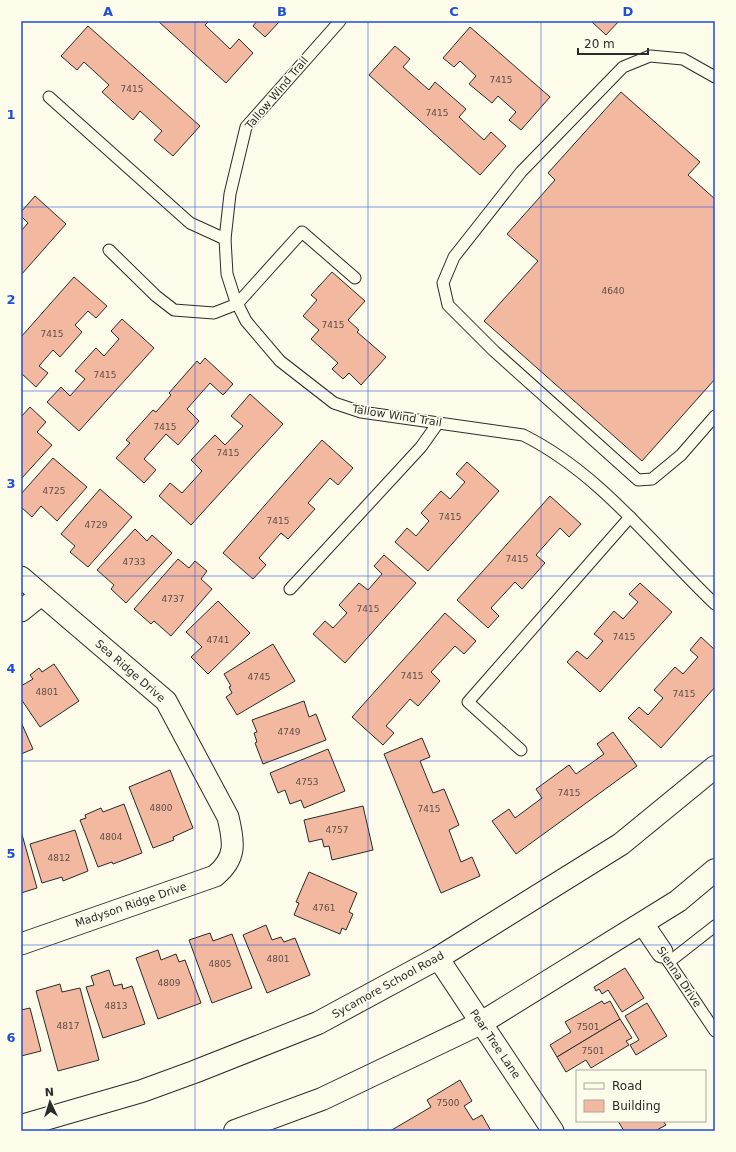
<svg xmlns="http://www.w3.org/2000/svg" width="736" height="1152" font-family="'DejaVu Sans',sans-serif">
	<rect width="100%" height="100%" fill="#fdfbea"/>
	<!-- building -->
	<g fill="#f2b8a0" stroke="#2b2b2b">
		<polygon points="158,21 209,21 205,25 230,49 239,39 253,53 226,83"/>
		<polygon points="257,21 280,21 265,37 253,26"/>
		<polygon points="591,21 619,21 606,35"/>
		<polygon points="88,26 200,126 173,156 154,140 162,131 140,111 133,120 102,92 109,85 84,62 77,70 61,56"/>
		<polygon points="470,27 550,97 521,130 509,120 516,112 498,96 492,103 469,84 476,76 460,61 454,67 443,58"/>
		<polygon points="395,46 410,59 403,67 429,90 435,82 466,109 459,117 484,140 491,132 506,146 480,175 369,75"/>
		<polygon points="621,92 700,162 688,175 715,199 715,379 642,461 484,321 538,261 507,234 555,180 548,173"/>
		<polygon points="35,196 66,224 21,275 21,231 28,223 21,216 21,212"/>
		<polygon points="332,272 365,301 348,320 359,330 357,332 386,357 361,385 349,373 343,379 332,369 338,363 311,339 319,330 303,316 317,300 311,295"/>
		<polygon points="74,277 107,306 96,318 88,311 75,325 82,332 60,357 53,350 39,366 48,373 36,387 21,373 21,337"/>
		<polygon points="122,319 154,348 79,431 47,402 61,387 70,396 85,379 75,371 96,348 104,356 119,339 111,331"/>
		<polygon points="205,358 233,384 223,395 210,383 187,409 199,421 178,445 166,434 144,459 156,470 144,483 116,458 130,443 126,440 153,410 156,412 171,395 169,393 197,361 200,364"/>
		<polygon points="250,394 283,424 191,525 159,496 170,483 182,493 202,471 191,460 215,435 225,445 243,426 231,416"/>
		<polygon points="30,407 46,422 37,432 52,445 21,479 21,417"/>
		<polygon points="322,440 353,468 338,485 330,478 308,503 315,509 288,539 281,533 259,558 266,565 253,579 223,553"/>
		<polygon points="53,458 87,487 57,521 41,506 32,517 21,507 21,494"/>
		<polygon points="467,462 499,491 428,571 395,542 407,528 416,536 429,521 421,513 441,491 450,499 465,482 456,474"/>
		<polygon points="100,489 132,517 88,567 70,552 75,546 61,534"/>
		<polygon points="550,496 581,524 569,537 560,528 536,555 545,563 522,589 515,582 491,608 499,616 488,628 457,600"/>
		<polygon points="135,529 147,541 152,535 172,553 126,603 111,589 114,585 97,570"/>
		<polygon points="384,555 416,583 345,663 313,634 325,621 333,628 347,613 339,605 359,583 368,590 382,574 374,566"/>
		<polygon points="178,559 189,568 195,561 207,571 201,579 212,589 171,636 154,621 151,624 134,609"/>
		<polygon points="640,583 672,612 600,692 567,662 577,651 587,659 603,641 594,634 614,611 623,619 638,602 629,594"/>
		<polygon points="218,601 250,633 208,674 191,657 202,647 186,632"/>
		<polygon points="445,613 476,641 464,654 455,646 431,672 440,681 418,706 410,699 386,726 394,733 383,745 352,717"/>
		<polygon points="701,637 715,650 715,687 661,748 628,718 639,707 648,715 663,698 654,690 675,667 683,674 698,657 690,650"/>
		<polygon points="273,644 295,681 237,715 226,697 232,693 229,687 231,686 224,674"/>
		<polygon points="54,664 79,701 40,727 21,699 21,686 33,679 30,675 39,668 42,672"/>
		<polygon points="304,701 309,717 316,714 326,740 263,764 255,743 257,742 254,733 257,732 252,720"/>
		<polygon points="21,722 33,749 21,754"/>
		<polygon points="613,732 637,766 516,854 492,821 509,809 515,818 542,798 536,789 569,765 576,774 604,754 597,744"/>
		<polygon points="422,738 430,757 420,761 433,793 444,789 459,825 449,830 461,862 472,857 480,876 441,893 384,754"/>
		<polygon points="328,749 345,791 304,808 301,800 290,804 285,790 278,793 270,773"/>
		<polygon points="170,770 193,828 173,837 174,840 153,848 129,787"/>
		<polygon points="124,804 142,853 113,864 112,862 98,867 80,820 86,818 85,815 101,808 103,812"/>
		<polygon points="363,806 373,850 332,860 329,846 324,847 322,839 309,842 304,820"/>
		<polygon points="75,830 88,871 63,881 62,877 42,883 30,844"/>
		<polygon points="21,831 37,888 21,893"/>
		<polygon points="309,872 357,893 349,912 353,914 346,930 342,928 340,934 294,915 299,903 296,902"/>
		<polygon points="266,925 272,940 281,937 284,942 295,938 310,975 267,993 243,935"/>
		<polygon points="210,933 213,941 232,934 252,988 212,1003 189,940"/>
		<polygon points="158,950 161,960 176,954 179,962 185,960 201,1003 158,1019 136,958"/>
		<polygon points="625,968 644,998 622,1012 608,990 602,994 599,989 596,991 594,987"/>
		<polygon points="109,970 114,986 122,984 123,989 132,986 145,1024 103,1038 86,987 94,985 91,976"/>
		<polygon points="60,984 62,992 80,988 99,1060 58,1071 36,991"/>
		<polygon points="602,1001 604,1004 610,1001 620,1019 557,1057 550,1045 571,1032 565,1022"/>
		<polygon points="647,1003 667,1036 636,1055 630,1045 639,1040 625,1016"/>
		<polygon points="30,1008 41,1051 21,1056 21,1010"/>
		<polygon points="620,1019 632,1038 626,1041 629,1045 591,1068 586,1060 566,1072 557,1057"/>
		<polygon points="460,1080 472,1101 464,1106 473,1120 482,1115 491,1131 390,1131 431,1107 427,1100"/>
		<polygon points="618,1121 663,1121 666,1125 655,1131 624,1131"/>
	</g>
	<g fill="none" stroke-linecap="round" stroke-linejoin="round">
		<!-- lane casing -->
		<g stroke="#2b2b2b" stroke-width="13">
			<g id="lane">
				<path d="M340,21L246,127L230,194L225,239L227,274L235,299L246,321L280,361L334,403L361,412L523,435C600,473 654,546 715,604"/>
				<polyline points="715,77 683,59 650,56 623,67 521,172 454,257 443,283 448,305 494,351 638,480 652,479 681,455 715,416"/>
				<polyline points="49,97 190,223 225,239"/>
				<polyline points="109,250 156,296 174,310 214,313 237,304 302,232 355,278"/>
				<polyline points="290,589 421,447 438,423"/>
				<polyline points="521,750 468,702 630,517"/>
				<polyline points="662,952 715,1031"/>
				<polyline points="669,962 715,926"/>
			</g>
		</g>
		<!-- street casing -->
		<g stroke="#2b2b2b" stroke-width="23">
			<g id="street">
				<path d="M21,577L166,701L228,817C234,842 237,858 215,876L21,944"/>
				<polyline points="21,611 41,595"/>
				<polyline points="643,924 662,952"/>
				<polyline points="438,958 553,1131"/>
			</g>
		</g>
		<!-- secondary casing -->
		<g stroke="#2b2b2b" stroke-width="24">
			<g id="secondary">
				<polyline points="21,1126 142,1091 194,1072 318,1023 438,958 621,844 715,767"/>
				<polyline points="235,1131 322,1099 481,1023 678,901 715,870"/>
			</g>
		</g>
		<!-- lane -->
		<use href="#lane" stroke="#fdfbea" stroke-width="11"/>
		<!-- street -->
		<use href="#street" stroke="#fdfbea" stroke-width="21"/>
		<!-- secondary -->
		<use href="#secondary" stroke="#fdfbea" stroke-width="22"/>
	</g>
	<!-- grid -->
	<path fill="none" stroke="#1d4ed8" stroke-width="1" stroke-opacity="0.55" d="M195,21V1131M368,21V1131M541,21V1131M21,207H715M21,391H715M21,576H715M21,761H715M21,945H715"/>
	<g text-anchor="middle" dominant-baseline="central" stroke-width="3" stroke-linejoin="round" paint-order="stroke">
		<!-- number labels -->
		<g font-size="9" fill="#5d4e48">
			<text x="501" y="80">7415</text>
			<text x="132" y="89">7415</text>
			<text x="437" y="113">7415</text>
			<text x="613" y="291">4640</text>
			<text x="333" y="325">7415</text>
			<text x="52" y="334">7415</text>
			<text x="105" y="375">7415</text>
			<text x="165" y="427">7415</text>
			<text x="228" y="453">7415</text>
			<text x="54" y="491">4725</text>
			<text x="450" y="517">7415</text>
			<text x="278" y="521">7415</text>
			<text x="96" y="525">4729</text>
			<text x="517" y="559">7415</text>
			<text x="134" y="562">4733</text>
			<text x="173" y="599">4737</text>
			<text x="368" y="609">7415</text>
			<text x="624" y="637">7415</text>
			<text x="218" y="640">4741</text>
			<text x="412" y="676">7415</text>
			<text x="259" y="677">4745</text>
			<text x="47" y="692">4801</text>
			<text x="684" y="694">7415</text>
			<text x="289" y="732">4749</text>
			<text x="307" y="782">4753</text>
			<text x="569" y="793">7415</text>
			<text x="161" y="808">4800</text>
			<text x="429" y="809">7415</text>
			<text x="337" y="830">4757</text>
			<text x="111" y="837">4804</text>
			<text x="59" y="858">4812</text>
			<text x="324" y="908">4761</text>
			<text x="278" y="959">4801</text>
			<text x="220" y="964">4805</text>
			<text x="169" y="983">4809</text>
			<text x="116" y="1006">4813</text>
			<text x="68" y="1026">4817</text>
			<text x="588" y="1027">7501</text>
			<text x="593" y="1051">7501</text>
			<text x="448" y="1103">7500</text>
		</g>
		<!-- street labels -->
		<g font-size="11" fill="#2b2b2b" stroke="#fdfbea">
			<text transform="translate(277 93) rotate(-50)">Tallow Wind Trail</text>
			<text transform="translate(397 416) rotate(9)">Tallow Wind Trail</text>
			<text transform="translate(130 671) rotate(41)">Sea Ridge Drive</text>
			<text transform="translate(131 905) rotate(-19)">Madyson Ridge Drive</text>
			<text transform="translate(679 977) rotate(56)">Sienna Drive</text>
			<text transform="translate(388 985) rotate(-29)">Sycamore School Road</text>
			<text transform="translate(495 1044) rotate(56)">Pear Tree Lane</text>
		</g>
	</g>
	<!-- border -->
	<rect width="736" height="1152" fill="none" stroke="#fdfbea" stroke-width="44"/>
	<!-- legend -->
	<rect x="576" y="1070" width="130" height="52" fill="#fdfbea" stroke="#a9a89e"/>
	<rect x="584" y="1083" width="20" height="6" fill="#fdfbea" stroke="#a9a89e"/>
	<text x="612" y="1090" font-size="12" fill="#2b2b2b">Road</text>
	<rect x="584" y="1100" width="20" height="12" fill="#f2b8a0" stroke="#a9a89e"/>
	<text x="612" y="1110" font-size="12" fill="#2b2b2b">Building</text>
	<!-- north arrow -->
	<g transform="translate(50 1102) rotate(356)" stroke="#fdfbea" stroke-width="3" paint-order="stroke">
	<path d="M0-3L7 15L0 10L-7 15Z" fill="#2b2b2b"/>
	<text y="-6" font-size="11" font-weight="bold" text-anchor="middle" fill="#2b2b2b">N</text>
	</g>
	<!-- scale -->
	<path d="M578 48v6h70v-6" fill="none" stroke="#2b2b2b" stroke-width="2"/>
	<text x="584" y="48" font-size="12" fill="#2b2b2b" stroke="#fdfbea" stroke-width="3" paint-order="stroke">20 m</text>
	<rect x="22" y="22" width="692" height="1108" fill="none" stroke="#1d4ed8" stroke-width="1.5"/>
	<g font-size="13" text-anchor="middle" font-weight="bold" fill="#1d4ed8">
		<text x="108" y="16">A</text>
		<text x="282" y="16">B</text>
		<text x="454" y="16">C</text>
		<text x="628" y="16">D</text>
		<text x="11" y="119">1</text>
		<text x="11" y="304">2</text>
		<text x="11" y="488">3</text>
		<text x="11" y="673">4</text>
		<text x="11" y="858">5</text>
		<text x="11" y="1042">6</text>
	</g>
</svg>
